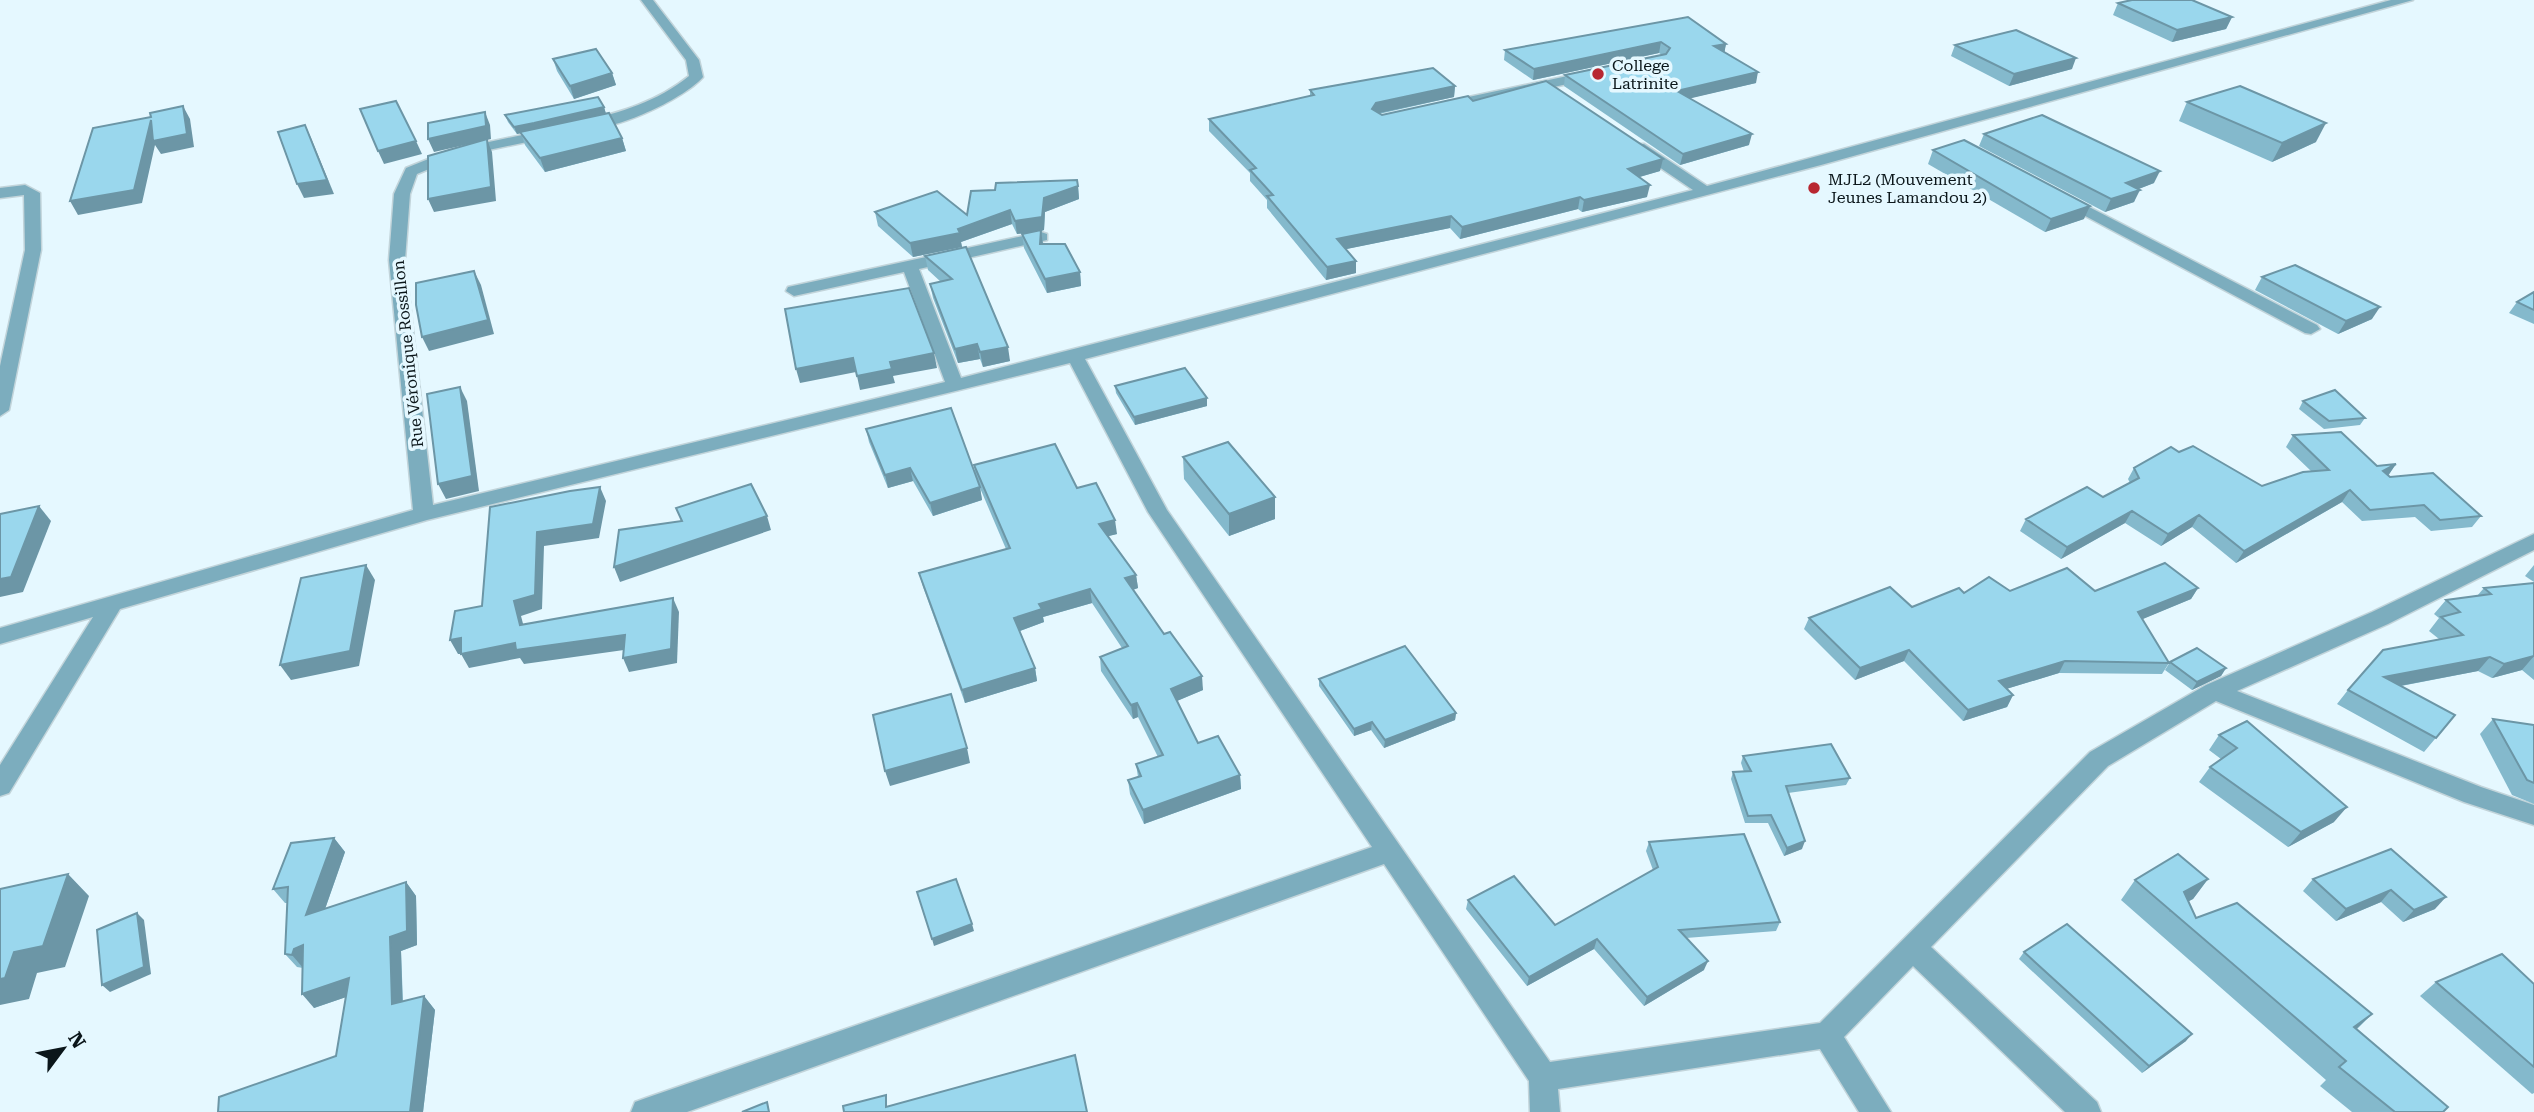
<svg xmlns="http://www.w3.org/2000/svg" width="2534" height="1112" font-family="'Roboto Serif',serif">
	<rect width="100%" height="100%" fill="#e5f8ff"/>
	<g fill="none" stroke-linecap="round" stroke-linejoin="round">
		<!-- minor casing -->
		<g stroke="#c2d4da" stroke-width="3">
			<g id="minor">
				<path d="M641,0H653L699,60L703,77C684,99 610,134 581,128V122C621,112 657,102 689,76L686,60Z"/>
				<polygon points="2391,0 2413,0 1821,165 1085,359 1167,510 1550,1062 1820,1023 2090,752 2206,685 2372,612 2534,534 2534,550 2388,624 2237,691 2481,787 2534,805 2534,825 2464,802 2216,701 2108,766 1931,947 2097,1102 2101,1112 2065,1112 1913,966 1844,1037 1891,1112 1859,1112 1820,1049 1558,1089 1560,1112 1530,1112 1529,1081 1384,864 687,1112 631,1112 635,1102 646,1098 1372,847 1148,512 1070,363 427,520 120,609 9,793 0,796 0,765 93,617 0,644 0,628 413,510 389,260 394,194 406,168 451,150 551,129 558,133 551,137 460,156 417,174 410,194 405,260 433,505 945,382 904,272 794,296 786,291 788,287 1041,232 1047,234 1047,240 919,269 961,378 1693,190 1634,150 1634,144 1644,144 1707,186"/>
				<polygon points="1591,71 1598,75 1596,78 1445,110 1438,106 1445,102"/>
				<polygon points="25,185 40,193 41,250 9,410 0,416 0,366 25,250 24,195 0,198 0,188"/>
				<polygon points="2064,194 2317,325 2320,329 2311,334 2305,333 2059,202 2056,199"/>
			</g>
		</g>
		<!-- minor -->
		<use href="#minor" fill="#7cadbe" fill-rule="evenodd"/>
	</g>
	<!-- wall -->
	<g fill="#84b9cc">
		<polygon points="2118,3 2232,17 2226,29 2172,42 2113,15"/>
		<polygon points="1688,17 1726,44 1724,52 1756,83 1690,98 1749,145 1680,165 1564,86 1565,75 1662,55 1659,53 1533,80 1504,60 1505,50"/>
		<polygon points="1955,45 2072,69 2009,86 1951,56"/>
		<polygon points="553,59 612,73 616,85 574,99 557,71"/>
		<polygon points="1455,86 1454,97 1379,114 1382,115 1473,101 1660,171 1639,177 1647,197 1582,212 1578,209 1460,239 1450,228 1346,249 1356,261 1356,273 1326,280 1267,208 1267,200 1250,181 1250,173 1209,131 1209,119 1310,96 1310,90"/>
		<polygon points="2187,102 2316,142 2272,162 2179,121"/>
		<polygon points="604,107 606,114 622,138 626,151 545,172 525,145 521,133 517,134 508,122 505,115"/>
		<polygon points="1984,134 2154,183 2138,189 2134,202 2105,212 1979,146"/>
		<polygon points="1933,150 2084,219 2045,232 1928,164"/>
		<polygon points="1078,186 1079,199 1045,212 1044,230 1041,231 1043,244 1080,272 1081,286 1047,293 1024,248 1022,234 1030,232 1017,234 1012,224 961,242 962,247 913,257 878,226 875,212 967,215"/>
		<polygon points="966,247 1010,361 983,367 980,359 958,363 933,298 930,284 941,282 928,270 925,256"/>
		<polygon points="2262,277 2372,319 2338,334 2255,290"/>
		<polygon points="2534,292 2534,324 2509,313 2517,302"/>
		<polygon points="1115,386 1207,406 1135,425 1116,393"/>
		<polygon points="2303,401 2365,418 2360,425 2324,429 2299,409"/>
		<polygon points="866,429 975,474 974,465 1077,488 1117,534 1108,536 1136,575 1138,588 1133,590 1203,690 1177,701 1198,743 1240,775 1241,789 1144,824 1130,794 1128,780 1138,777 1136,764 1158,757 1138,717 1133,719 1101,671 1100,657 1122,648 1092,603 1043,617 1044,622 1020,631 1035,668 1037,681 965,703 923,587 919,573 1006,549 980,488 982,500 933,516 913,481 888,488 869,442"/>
		<polygon points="2293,435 2377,466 2396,464 2388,475 2390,477 2481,516 2472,527 2431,531 2415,517 2362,521 2342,502 2236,563 2192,527 2161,546 2125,523 2061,559 2020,531 2026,519 2103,497 2130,483 2128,479 2134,468 2179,452 2262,486 2311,471 2286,447"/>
		<polygon points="1183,457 1275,497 1275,519 1229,536 1184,479"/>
		<polygon points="2534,565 2534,582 2525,576"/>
		<polygon points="2534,583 2534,680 2522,670 2492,678 2478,671 2401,686 2455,715 2424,752 2337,704 2348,690 2439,639 2429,631 2439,618 2434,614 2446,600 2477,596 2484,588"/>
		<polygon points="2198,588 2191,599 2142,619 2169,663 2162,674 2059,673 2006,689 2013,695 2007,707 1963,721 1904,661 1855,680 1804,629 1809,618 1912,607 1964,593"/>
		<polygon points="2170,662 2226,668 2221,676 2192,690 2165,670"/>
		<polygon points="1319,679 1456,713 1455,720 1384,748 1371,730 1354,736 1319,686"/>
		<polygon points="2493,719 2534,725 2534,804 2512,795 2480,734"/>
		<polygon points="2219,735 2334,822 2288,847 2199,782 2210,767 2221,759 2209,750"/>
		<polygon points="1743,756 1850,778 1846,785 1788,793 1802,849 1784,856 1768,823 1745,823 1731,779 1733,772 1744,772 1741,763"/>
		<polygon points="334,838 345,852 325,909 406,882 416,896 417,945 401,951 403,1002 424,996 435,1010 423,1112 218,1112 336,1056 346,997 314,1008 303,968 297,967 285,954 287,903 285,903 273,889"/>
		<polygon points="1649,842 1780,922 1776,931 1686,938 1704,970 1644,1006 1594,949 1527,986 1466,909 1468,900 1555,925 1653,870 1646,851"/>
		<polygon points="2391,849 2435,909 2403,922 2381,902 2336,921 2303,891 2313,879"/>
		<polygon points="2208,879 2193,899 2188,901 2196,918 2372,1014 2356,1030 2443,1112 2352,1112 2320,1086 2326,1080 2121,900 2135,880"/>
		<polygon points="2024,952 2186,1041 2142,1073 2019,959"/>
		<polygon points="2436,982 2534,984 2534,1093 2532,1094 2420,996"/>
	</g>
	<!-- shaded-wall -->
	<g fill="#6c96a6">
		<polygon points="2232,17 2226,29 2172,42 2177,30"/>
		<polygon points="1661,42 1659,53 1533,80 1534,69"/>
		<polygon points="1726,44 1724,55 1714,46"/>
		<polygon points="2076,58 2072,69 2009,86 2014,74"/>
		<polygon points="1758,72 1756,83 1675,102 1677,91"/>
		<polygon points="612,73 616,85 574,99 570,86"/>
		<polygon points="1455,86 1454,97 1375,114 1372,109 1376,103"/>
		<polygon points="183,106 190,119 194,147 161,154 155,145 142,203 78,215 70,201 151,120"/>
		<polygon points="604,107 606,114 536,130 517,134 514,127"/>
		<polygon points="485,112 490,125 491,139 487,140 492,152 496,201 434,212 428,199 487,140 434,152 428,139"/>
		<polygon points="2326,123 2316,142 2272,162 2282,143"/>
		<polygon points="305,125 311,138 334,194 304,198 297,184"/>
		<polygon points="1752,134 1749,145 1680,165 1683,154"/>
		<polygon points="622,138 626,151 545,172 540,158"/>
		<polygon points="416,141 422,154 384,164 378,151"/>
		<polygon points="1663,159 1660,171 1626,181 1628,169"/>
		<polygon points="2160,171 2154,183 2121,196 2126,183"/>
		<polygon points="1650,185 1647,197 1582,212 1584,200"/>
		<polygon points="1078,186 1079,199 1045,212 1044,230 1041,231 1043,244 1040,244 1041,231 1017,234 1015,221 1044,198"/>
		<polygon points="2140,190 2134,202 2105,212 2111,199"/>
		<polygon points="1580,197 1578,209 1460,239 1462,227"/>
		<polygon points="2090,206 2084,219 2045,232 2051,219"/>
		<polygon points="1010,210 1012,224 961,242 962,247 913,257 910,243 958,229"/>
		<polygon points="1451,216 1450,228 1337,251 1337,239"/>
		<polygon points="1356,261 1356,273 1326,280 1327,267"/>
		<polygon points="474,271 481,285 494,334 429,351 422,337"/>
		<polygon points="1080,272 1081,286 1047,293 1045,279"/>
		<polygon points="2380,307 2372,319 2338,334 2346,321"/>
		<polygon points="977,344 980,359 958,363 955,349"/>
		<polygon points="1008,347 1010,361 983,367 980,352"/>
		<polygon points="934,353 937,368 893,376 895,383 860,390 857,376 890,362"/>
		<polygon points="853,358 856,372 800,383 796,369"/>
		<polygon points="460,387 467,401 479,491 446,499 438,484"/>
		<polygon points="1207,398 1207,406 1135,425 1134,417"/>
		<polygon points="2396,464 2388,476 2383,471"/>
		<polygon points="910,468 913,481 888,488 885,475"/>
		<polygon points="600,487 606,501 599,538 544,546 542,609 521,616 527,639 520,625 514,601 537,532"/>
		<polygon points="980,487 982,500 933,516 930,503"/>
		<polygon points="2350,490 2342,502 2236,563 2244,551"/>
		<polygon points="1275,497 1275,519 1229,536 1229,514"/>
		<polygon points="39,506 51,521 23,592 0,597 0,579"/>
		<polygon points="2132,511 2125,523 2061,559 2067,547"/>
		<polygon points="2199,515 2192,527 2161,546 2168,534"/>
		<polygon points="767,516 771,530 620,582 614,567"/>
		<polygon points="1115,520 1117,534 1101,538 1099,524"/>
		<polygon points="366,565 375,580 359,666 291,680 280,665"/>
		<polygon points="1136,575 1138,588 1126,592 1125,578"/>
		<polygon points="2198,588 2191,599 2131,624 2138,612"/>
		<polygon points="1090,589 1092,603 1043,617 1044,622 1017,632 1014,618 1039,604"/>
		<polygon points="673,598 679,612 677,663 629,672 623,658"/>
		<polygon points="625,635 631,649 524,664 520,658 469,668 461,654 458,654 450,640 461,638 515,643"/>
		<polygon points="1909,650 1904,661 1855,680 1860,668"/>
		<polygon points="2534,656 2522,670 2492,678 2504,664"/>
		<polygon points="2490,657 2478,671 2373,691 2384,677"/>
		<polygon points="2065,661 2059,673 1993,693 1999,681"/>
		<polygon points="1035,668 1037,681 965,703 962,690"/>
		<polygon points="2226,668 2221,676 2192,690 2197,682"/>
		<polygon points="1202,676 1203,690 1172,703 1171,689"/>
		<polygon points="2013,695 2007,707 1963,721 1968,710"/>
		<polygon points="1137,703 1138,717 1133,719 1131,705"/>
		<polygon points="1456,713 1455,720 1384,748 1385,740"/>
		<polygon points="1372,722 1371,730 1354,736 1354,729"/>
		<polygon points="967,748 970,763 890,786 885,771"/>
		<polygon points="1240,775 1241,789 1144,824 1143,810"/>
		<polygon points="2347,807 2334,822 2288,847 2301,832"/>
		<polygon points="334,838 345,852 318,929 306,915"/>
		<polygon points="1805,841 1802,849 1784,856 1787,848"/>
		<polygon points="68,874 89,896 65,967 37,973 29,999 0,1005 0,979 14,952"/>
		<polygon points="2208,879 2193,899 2169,912 2184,892"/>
		<polygon points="406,882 416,896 417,945 401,951 403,1018 392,1004 390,937"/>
		<polygon points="2391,890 2381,902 2336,921 2346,909"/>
		<polygon points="2446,897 2435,909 2403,922 2414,910"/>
		<polygon points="137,913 144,920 151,974 110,992 102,985"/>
		<polygon points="972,924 974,931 934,946 932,939"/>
		<polygon points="1597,939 1594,949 1527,986 1529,977"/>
		<polygon points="303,945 304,969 292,955 294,949"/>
		<polygon points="1708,961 1704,970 1644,1006 1647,997"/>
		<polygon points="349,978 361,992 314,1008 302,994"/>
		<polygon points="424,996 435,1010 423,1112 410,1112"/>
		<polygon points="2372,1014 2352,1033 2354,1027"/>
		<polygon points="2192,1034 2186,1041 2142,1073 2149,1066"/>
	</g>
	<!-- building -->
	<g fill="#9ad7ed" stroke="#6c96a6" stroke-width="2">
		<polygon points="2132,0 2192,0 2232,17 2177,30 2118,3"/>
		<polygon points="1688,17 1726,44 1714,46 1758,72 1677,91 1752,134 1683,154 1565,75 1666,54 1670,48 1661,42 1534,69 1505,50"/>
		<polygon points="2016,30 2076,58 2014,74 1955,45"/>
		<polygon points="596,49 612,73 570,86 553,59"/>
		<polygon points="1433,68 1455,86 1376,103 1372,109 1382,115 1468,96 1473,101 1546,81 1663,159 1628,169 1650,185 1584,200 1580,197 1462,227 1451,216 1337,239 1356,261 1327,267 1267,196 1273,195 1250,170 1256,168 1209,119 1314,95 1310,90"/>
		<polygon points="2240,86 2326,123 2282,143 2187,102"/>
		<polygon points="598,97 604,107 534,123 514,127 505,115"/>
		<polygon points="396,101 416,141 378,151 360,109"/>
		<polygon points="183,106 187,134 153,141 151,120 134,190 70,201 93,128 151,117 150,113"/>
		<polygon points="485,112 486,126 428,139 428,123"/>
		<polygon points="609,113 622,138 540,158 520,132"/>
		<polygon points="2042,115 2160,171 2126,183 2140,190 2111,199 1984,134"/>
		<polygon points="305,125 327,180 297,184 278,132"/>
		<polygon points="487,139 491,187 428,199 428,156"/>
		<polygon points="1964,140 2090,206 2051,219 1933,150"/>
		<polygon points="1077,180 1078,186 1044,198 1042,217 1015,221 1010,210 958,229 960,233 910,243 875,212 937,191 967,215 971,191 995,190 996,183"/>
		<polygon points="1041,230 1040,244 1065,244 1080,272 1045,279 1022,234"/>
		<polygon points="966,247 1008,347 980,352 977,344 955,349 930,284 952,279 925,256"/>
		<polygon points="2295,265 2380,307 2346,321 2262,277"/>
		<polygon points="474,271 488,320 422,337 416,305 416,283"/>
		<polygon points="909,288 934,353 890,362 892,369 857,376 853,358 796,369 785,309"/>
		<polygon points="2534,292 2534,310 2517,302"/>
		<polygon points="1185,368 1207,398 1134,417 1115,386"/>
		<polygon points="460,387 472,476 438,484 427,394"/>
		<polygon points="2335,390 2365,418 2329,421 2303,401"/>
		<polygon points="951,408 980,487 930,503 910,468 885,475 866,429"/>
		<polygon points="2341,432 2377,466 2396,464 2383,471 2390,477 2433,473 2481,516 2440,520 2424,505 2370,510 2350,490 2244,551 2199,515 2168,534 2132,511 2067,547 2026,519 2087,487 2103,497 2139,478 2134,468 2171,447 2179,452 2193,446 2262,486 2303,472 2329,470 2293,435"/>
		<polygon points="1228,442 1275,497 1229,514 1183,457"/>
		<polygon points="1055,444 1077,488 1096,483 1115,520 1099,524 1136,575 1125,578 1164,634 1170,632 1202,676 1171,689 1198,743 1218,736 1240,775 1143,810 1128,780 1141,776 1136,764 1163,755 1137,703 1131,705 1100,657 1128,646 1090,589 1039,604 1042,609 1014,618 1035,668 962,690 919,573 1010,548 974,465"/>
		<polygon points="751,484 767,516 614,567 619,530 682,521 676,508"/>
		<polygon points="600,487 593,524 537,532 535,595 514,601 520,625 673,598 671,649 623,658 625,635 516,650 515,643 461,654 461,638 450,640 455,611 482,606 490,507 570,491"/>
		<polygon points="39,506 11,577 0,579 0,514"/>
		<polygon points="2165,563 2198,588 2138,612 2169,663 2065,661 1999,681 2013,695 1968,710 1909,650 1860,668 1809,618 1890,587 1912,607 1959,588 1964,593 1989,577 2010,591 2067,568 2095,591"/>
		<polygon points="366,565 350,651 280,665 301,578"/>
		<polygon points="2534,583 2534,656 2504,664 2490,657 2384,677 2455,715 2436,738 2348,690 2383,650 2463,635 2441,617 2460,612 2446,600 2491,594 2484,588"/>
		<polygon points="1405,646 1456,713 1385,740 1372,722 1354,729 1319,679"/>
		<polygon points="2197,648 2226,668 2197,682 2170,662"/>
		<polygon points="951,694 967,748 885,771 873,715"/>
		<polygon points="2493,719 2534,725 2534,783 2527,780"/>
		<polygon points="2247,721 2347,807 2301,832 2210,767 2237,748 2219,735"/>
		<polygon points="1831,744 1850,778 1786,786 1805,841 1787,848 1771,815 1748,816 1733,772 1751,771 1743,756"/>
		<polygon points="1744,834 1780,922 1679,930 1708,961 1647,997 1597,939 1529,977 1468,900 1514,876 1555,925 1658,867 1649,842"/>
		<polygon points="334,838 306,915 406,882 407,931 390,937 392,1004 424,996 410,1112 218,1112 219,1097 336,1056 349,978 302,994 303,945 294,949 292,955 285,954 288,887 273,889 291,843"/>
		<polygon points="2391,849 2446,897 2414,910 2391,890 2346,909 2313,879"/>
		<polygon points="2178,854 2208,879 2184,892 2196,918 2237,903 2372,1014 2354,1027 2448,1107 2443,1112 2395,1112 2339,1067 2346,1061 2135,880"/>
		<polygon points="68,874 43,946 14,952 5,978 0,979 0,889"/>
		<polygon points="956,879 972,924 932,939 917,892"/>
		<polygon points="137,913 144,967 102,985 97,930"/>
		<polygon points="2067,924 2192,1034 2149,1066 2024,952"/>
		<polygon points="2502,954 2534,984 2534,1067 2436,982"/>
		<polygon points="1075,1055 1087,1112 844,1112 843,1106 886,1095 886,1107"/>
		<polygon points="767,1102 769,1112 742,1112"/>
	</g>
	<!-- markers -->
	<g fill="#b82731" stroke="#e5f8ff" stroke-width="2.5">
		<circle cx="1598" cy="74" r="7"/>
		<circle cx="1814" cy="188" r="7"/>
	</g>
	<g text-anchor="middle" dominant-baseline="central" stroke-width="7" stroke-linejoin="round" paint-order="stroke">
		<!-- far-poi labels -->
		<g font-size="16" fill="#0b161a" stroke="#e5f8ff" text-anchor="start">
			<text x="1612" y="65">College<tspan x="1612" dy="18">Latrinite</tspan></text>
			<text x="1828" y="179">MJL2 (Mouvement<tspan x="1828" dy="18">Jeunes Lamandou 2)</tspan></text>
		</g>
		<!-- far-street labels -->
		<g font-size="16" fill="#0b161a" stroke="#e5f8ff">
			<text transform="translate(408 354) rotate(-96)">Rue Véronique Rossillon</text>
		</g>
	</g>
	<!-- north arrow -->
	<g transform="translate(63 1049) rotate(58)" stroke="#e5f8ff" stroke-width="5" paint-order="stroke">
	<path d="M0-5L12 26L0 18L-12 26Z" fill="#0b161a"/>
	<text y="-10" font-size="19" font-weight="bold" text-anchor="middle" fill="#0b161a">N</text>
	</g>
</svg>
